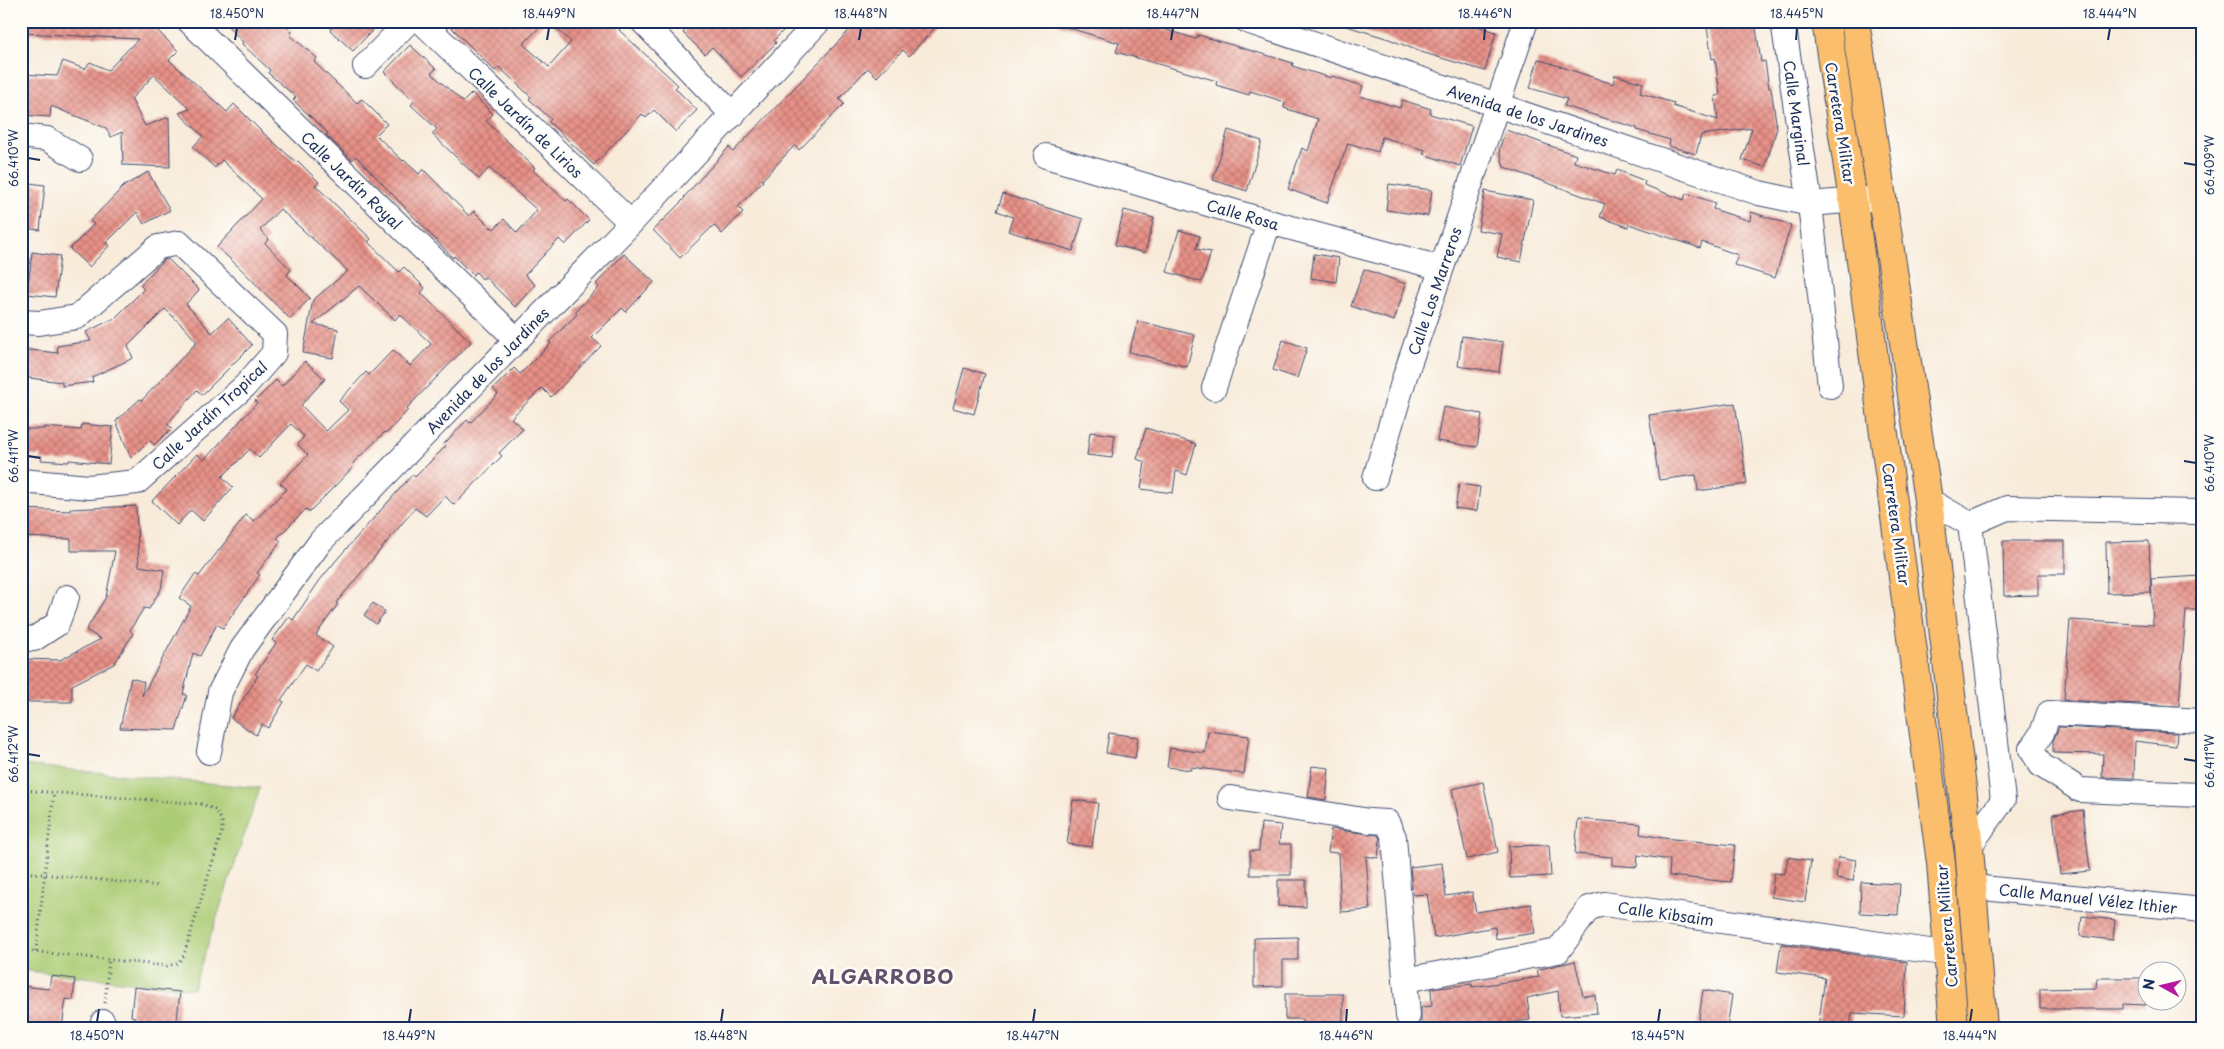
<svg xmlns="http://www.w3.org/2000/svg" width="2224" height="1049" font-family="'Playpen Sans',sans-serif">
	<defs>
		<pattern id="building-cross-hatch" width="8" height="8" patternUnits="userSpaceOnUse" patternTransform="scale(1.25)"><rect width="8" height="8" fill="#e89187"/><path d="M0 0l8 8M0 8l8-8" fill="none" stroke="#bb7772"/></pattern>
	</defs>
	<rect width="100%" height="100%" fill="#fdfcf7"/>
	<filter id="ink" filterUnits="userSpaceOnUse"><feTurbulence type="fractalNoise" baseFrequency=".02" numOctaves="2"/><feDisplacementMap in="SourceGraphic" scale="10" xChannelSelector="R" yChannelSelector="G"/><feConvolveMatrix kernelMatrix="1 2 1 2 8 2 1 2 1" color-interpolation-filters="sRGB"/></filter>
	<filter id="wash" filterUnits="userSpaceOnUse"><feTurbulence type="fractalNoise" baseFrequency=".0096" numOctaves="4" result="noise"/><feDisplacementMap in="SourceGraphic" scale="20" xChannelSelector="R" yChannelSelector="G"/><feGaussianBlur stdDeviation="1.12" result="paint"/><feColorMatrix in="noise" values="0 0 0 0 0 0 0 0 0 0 0 0 0 0 0 0 0 1.4 0 .05"/><feComposite in="paint" operator="in"/></filter>
	<g filter="url(#wash)">
		<rect width="100%" height="100%" fill="#f8ebda"/>
		<!-- park -->
		<polygon fill="#accc74" stroke="#647e69" points="21,765 260,788 193,989 21,970"/>
		<g id="blocks">
			<!-- building -->
			<g fill="url(#building-cross-hatch)">
				<polygon points="23,21 148,21 178,51 169,60 227,112 234,104 260,130 297,163 298,161 319,182 315,185 371,239 368,242 399,272 404,267 425,288 421,293 471,342 406,409 408,410 387,433 385,432 353,463 355,465 331,490 309,512 306,509 277,538 281,541 257,573 260,575 223,628 217,624 200,656 193,653 183,694 187,695 176,730 120,728 131,678 144,682 142,696 191,606 179,598 195,574 199,576 246,515 254,521 287,489 280,483 308,455 298,445 304,436 291,424 259,458 250,449 222,477 233,487 203,521 191,510 177,525 152,501 197,454 204,460 257,403 255,401 276,380 282,386 305,361 325,379 301,405 326,431 348,410 339,401 366,372 369,375 393,350 410,366 431,344 400,314 395,320 359,286 313,324 338,329 333,358 303,353 313,300 348,271 280,209 260,230 269,239 265,243 291,270 287,275 310,298 290,319 241,269 217,247 262,199 222,160 215,168 193,147 203,136 179,113 190,109 154,75 131,99 145,126 169,117 170,167 123,165 122,132 111,137 106,128 51,106 50,117 21,115 21,74 57,76 63,61 85,69 90,62 108,70 138,39 23,33"/>
				<polygon points="223,21 281,21 292,32 290,35 317,58 314,62 357,103 362,99 387,124 376,135 403,161 404,160 419,174 423,169 469,216 474,211 491,228 492,227 494,229 504,219 517,233 537,210 489,168 479,179 432,134 437,129 411,105 414,101 384,72 410,45 436,69 431,73 463,102 472,93 493,114 486,121 535,168 533,170 566,201 568,199 589,220 565,245 559,239 525,275 535,285 515,307 485,277 482,279 476,272 473,275 454,256 453,258 356,156 352,160 349,157 326,135 328,133 293,100 296,97 268,73 270,70 242,44 243,42"/>
				<polygon points="338,21 381,21 353,51 330,30"/>
				<polygon points="445,21 546,21 523,44 549,67 571,42 549,21 613,21 620,29 619,30 678,85 675,88 697,110 676,132 654,110 646,118 642,114 594,165 549,122 551,119 529,99 531,97 499,67 495,71"/>
				<polygon points="676,21 793,21 774,40 776,43 741,77 712,47 705,54 683,33 685,30"/>
				<polygon points="858,21 941,21 909,56 903,50 877,77 868,68 839,99 844,104 799,150 795,145 762,180 763,181 738,207 743,212 722,234 714,225 680,258 653,230 685,198 684,197 729,147 733,152"/>
				<polygon points="1060,21 1156,21 1154,26 1196,39 1198,35 1293,63 1292,66 1331,78 1332,76 1363,86 1360,96 1400,108 1402,100 1431,109 1430,114 1472,126 1460,166 1423,154 1425,150 1382,137 1378,152 1348,143 1327,203 1288,189 1302,148 1308,151 1318,119 1284,108 1285,102 1250,91 1249,95 1216,85 1217,81 1116,52 1119,43 1059,25"/>
				<polygon points="1343,21 1452,21 1467,26 1468,23 1496,32 1485,71 1421,52 1389,39 1343,25"/>
				<polygon points="1706,21 1755,21 1761,62 1765,61 1769,88 1771,88 1777,128 1765,167 1742,160 1752,128 1701,135 1696,154 1669,146 1670,140 1637,130 1637,128 1564,106 1567,99 1530,88 1538,59 1613,84 1615,75 1643,83 1640,93 1674,103 1673,106 1718,120 1715,96 1720,95 1715,58 1712,59"/>
				<polygon points="1228,130 1262,141 1247,191 1213,180"/>
				<polygon points="1506,130 1576,155 1574,162 1615,175 1617,170 1645,181 1644,185 1684,200 1686,193 1715,203 1713,209 1750,221 1751,212 1791,225 1775,278 1734,265 1738,255 1702,242 1700,248 1629,224 1628,227 1600,217 1605,204 1504,167 1499,149"/>
				<polygon points="148,172 170,210 144,224 137,212 106,243 109,246 89,267 70,249 94,224 90,221 124,186"/>
				<polygon points="21,182 45,185 40,230 21,228"/>
				<polygon points="1389,184 1432,190 1428,216 1386,210"/>
				<polygon points="1485,191 1533,200 1521,262 1497,257 1502,234 1478,230"/>
				<polygon points="1003,194 1083,219 1073,251 1008,231 1013,217 997,211"/>
				<polygon points="1124,210 1154,218 1145,253 1115,245"/>
				<polygon points="1179,230 1200,236 1196,249 1211,252 1202,282 1167,272"/>
				<polygon points="32,252 60,256 55,297 27,294"/>
				<polygon points="624,254 654,282 626,312 622,308 592,338 601,346 551,397 542,388 511,418 523,429 499,453 502,456 454,505 445,496 426,516 415,508 336,603 338,604 316,635 333,647 316,671 306,664 281,700 284,702 268,728 262,724 256,735 231,718 258,676 255,674 276,643 272,640 289,617 293,620 320,580 339,557 413,474 415,477 446,446 444,444 467,420 470,423 498,394 493,389 514,368 520,374 551,343 549,342 577,314 575,312 599,287 596,284"/>
				<polygon points="1314,254 1339,258 1336,282 1311,278"/>
				<polygon points="168,259 199,290 186,304 212,333 228,318 252,345 202,395 197,390 167,424 172,428 154,445 149,440 131,458 116,421 140,399 142,400 197,342 184,327 165,309 128,346 133,358 92,377 93,382 62,386 62,382 21,377 21,349 58,353 57,346 91,341 86,332 115,318 144,289 140,285 164,260"/>
				<polygon points="1364,269 1406,284 1394,321 1351,306"/>
				<polygon points="1138,321 1195,335 1187,367 1129,352"/>
				<polygon points="1462,336 1503,342 1499,372 1458,366"/>
				<polygon points="1283,340 1307,348 1297,378 1273,370"/>
				<polygon points="964,368 985,374 974,414 953,408"/>
				<polygon points="1735,403 1747,484 1698,491 1696,475 1659,480 1649,415"/>
				<polygon points="1443,407 1482,414 1477,447 1437,441"/>
				<polygon points="82,424 113,427 109,464 69,460 69,462 41,460 42,456 21,455 21,429 44,429 44,427 81,430"/>
				<polygon points="1146,428 1196,444 1187,475 1176,471 1173,493 1141,489 1145,462 1137,459"/>
				<polygon points="1090,432 1115,435 1112,458 1087,455"/>
				<polygon points="1459,484 1480,487 1477,511 1455,508"/>
				<polygon points="136,506 139,566 164,570 161,589 149,609 144,608 130,630 133,634 114,664 72,685 72,702 21,702 21,659 60,660 101,639 86,630 106,597 115,551 71,551 71,539 21,537 21,509 70,511 70,509"/>
				<polygon points="2003,541 2065,541 2065,574 2038,574 2038,595 2004,596"/>
				<polygon points="2149,541 2151,592 2107,593 2106,542"/>
				<polygon points="2201,576 2202,610 2186,610 2179,706 2064,700 2070,620 2153,625 2151,579"/>
				<polygon points="373,603 385,612 376,624 364,615"/>
				<polygon points="2059,727 2177,733 2176,746 2135,741 2134,778 2102,777 2103,754 2053,753 2053,741"/>
				<polygon points="1208,731 1249,736 1244,774 1191,767 1191,770 1167,767 1170,748 1205,753"/>
				<polygon points="1109,733 1138,737 1135,758 1106,753"/>
				<polygon points="1312,766 1329,768 1326,800 1308,797"/>
				<polygon points="1483,782 1498,852 1467,859 1452,789"/>
				<polygon points="1073,800 1098,803 1092,847 1067,844"/>
				<polygon points="2083,810 2090,871 2060,874 2053,814"/>
				<polygon points="1578,819 1641,824 1640,834 1663,838 1735,845 1731,882 1669,876 1670,860 1638,855 1637,867 1612,865 1612,857 1575,854"/>
				<polygon points="1261,823 1281,825 1279,844 1291,844 1291,875 1250,875 1250,851 1259,851"/>
				<polygon points="1331,829 1378,835 1380,839 1378,858 1366,856 1370,910 1341,912 1338,853 1328,852"/>
				<polygon points="1549,845 1551,876 1510,878 1509,846"/>
				<polygon points="1788,857 1811,861 1805,902 1771,897 1774,873 1785,874"/>
				<polygon points="1839,857 1856,860 1853,881 1836,878"/>
				<polygon points="1442,863 1446,896 1472,892 1476,912 1531,904 1535,933 1496,939 1495,927 1434,938 1427,894 1413,895 1410,867"/>
				<polygon points="1278,880 1306,880 1306,907 1278,906"/>
				<polygon points="1861,882 1900,884 1898,915 1860,913"/>
				<polygon points="2082,916 2115,920 2113,940 2080,936"/>
				<polygon points="1298,937 1298,960 1283,960 1283,986 1254,987 1254,938"/>
				<polygon points="1781,944 1907,962 1904,1016 1852,1013 1850,1028 1818,1028 1825,978 1777,972"/>
				<polygon points="1575,961 1583,996 1595,995 1597,1013 1560,1016 1558,991 1527,998 1530,1020 1487,1026 1421,1028 1421,1007 1432,1006 1431,989 1472,984 1472,987 1539,977 1537,970"/>
				<polygon points="51,976 75,979 73,1000 66,999 62,1028 21,1028 21,986 49,989"/>
				<polygon points="2097,978 2146,978 2146,1005 2123,1004 2123,1009 2040,1009 2040,989 2096,988"/>
				<polygon points="134,987 180,992 176,1028 134,1024 135,1017 131,1016"/>
				<polygon points="1703,990 1732,995 1727,1028 1698,1025"/>
				<polygon points="1285,994 1343,994 1343,1028 1302,1028 1302,1019 1285,1019"/>
			</g>
		</g>
	</g>
	<g filter="url(#ink)">
		<use href="#blocks" fill-opacity="0" stroke="#3c4b71" stroke-width="1"/>
		<g fill="none" stroke-linecap="round" stroke-linejoin="round">
			<!-- minor casing -->
			<g stroke="#3c4b71" stroke-width="26">
				<g id="minor">
					<polyline points="189,21 516,339"/>
					<polyline points="421,21 631,223"/>
					<polyline points="642,21 733,115"/>
					<polyline points="1247,21 1759,193 1810,204 1881,198"/>
					<polyline points="1783,21 1810,204 1830,386"/>
					<polyline points="365,66 409,21"/>
					<polyline points="21,136 47,139 80,159"/>
					<polyline points="1046,156 1269,222 1441,268"/>
					<polyline points="21,322 39,323 77,317 158,247 179,243 275,334 274,353 245,386 137,482 89,487 21,481"/>
					<polyline points="1214,388 1269,222"/>
					<polyline points="1375,478 1405,376 1526,21"/>
					<polyline points="1928,500 1970,524"/>
					<polyline points="1970,524 2007,508 2198,512"/>
					<polyline points="21,638 34,639 57,624 67,597"/>
					<polyline points="2031,749 2042,733 2049,713 2203,721"/>
					<polyline points="2031,749 2041,765 2080,790 2199,795 2203,794"/>
					<polyline points="209,752 220,692 242,649 321,541 631,223 819,21"/>
					<polyline points="1230,798 1369,821 1387,822 1394,837 1408,1016"/>
					<polyline points="1969,847 2003,800 1970,524"/>
					<polyline points="1973,887 2203,910"/>
					<polyline points="1405,980 1558,951 1589,908 1604,904 1950,954"/>
					<polyline points="102,1028 103,1022"/>
				</g>
			</g>
			<!-- major casing -->
			<g stroke="#3c4b71" stroke-width="30">
				<g id="major">
					<polyline points="1826,21 1853,201 1941,863 1954,1028"/>
					<polyline points="1855,21 1928,500 1969,847 1983,1028"/>
				</g>
			</g>
			<!-- path -->
			<g stroke="#3c4b71" stroke-width="3" stroke-dasharray="1 4" stroke-linecap="butt">
				<polyline points="21,790 203,804 217,811 222,822 222,831 184,955 178,963 167,966 21,950"/>
				<polyline points="21,872 160,886"/>
				<polyline points="36,951 54,792"/>
				<polyline points="105,1003 109,959"/>
			</g>
			<!-- minor -->
			<use href="#minor" stroke="#fff" stroke-width="24"/>
			<!-- major -->
			<use href="#major" stroke="#fabe6d" stroke-width="28"/>
		</g>
	</g>
	<!-- ticks -->
	<path fill="none" stroke="#1b2f5e" stroke-width="2" d="M235,40L237,28M547,40L549,28M859,40L861,28M1171,40L1173,28M1484,40L1485,28M1796,40L1797,28M2108,40L2110,28M28,158L40,160M2184,163L2196,165M28,456L40,458M2184,461L2196,463M28,754L40,756M2184,759L2196,761M97,1022L99,1009M409,1022L411,1009M721,1022L723,1009M1033,1022L1035,1009M1346,1022L1347,1009M1658,1022L1660,1009M1970,1022L1972,1009"/>
	<g text-anchor="middle" dominant-baseline="central" stroke-width="5" stroke-linejoin="round" paint-order="stroke">
		<!-- street labels -->
		<g font-size="15" fill="#1b2f5e" stroke="#fdfcf7">
			<text transform="translate(1797 113) rotate(82)">Calle Marginal</text>
			<text transform="translate(1528 115) rotate(18)">Avenida de los Jardines</text>
			<text transform="translate(526 122) rotate(44)">Calle Jardín de Lirios</text>
			<text transform="translate(1841 123) rotate(81)">Carretera Militar</text>
			<text transform="translate(352 180) rotate(44)">Calle Jardín Royal</text>
			<text transform="translate(1243 214) rotate(16)">Calle Rosa</text>
			<text transform="translate(1434 291) rotate(-71)">Calle Los Marreros</text>
			<text transform="translate(487 370) rotate(-46)">Avenida de los Jardines</text>
			<text transform="translate(209 415) rotate(-43)">Calle Jardín Tropical</text>
			<text transform="translate(1897 524) rotate(82)">Carretera Militar</text>
			<text transform="translate(2088 898) rotate(6)">Calle Manuel Vélez Ithier</text>
			<text transform="translate(1666 913) rotate(8)">Calle Kibsaim</text>
			<text transform="translate(1946 926) rotate(-95)">Carretera Militar</text>
		</g>
		<!-- district labels -->
		<g font-size="20" font-weight="bold" letter-spacing="1" fill="#63516c" stroke="#fdfcf7">
			<text x="883" y="976">ALGARROBO</text>
		</g>
	</g>
	<!-- margin -->
	<rect width="2224" height="1049" fill="none" stroke="#fdfcf7" stroke-width="55"/>
	<!-- north arrow -->
	<g transform="translate(2162 986) rotate(278)"><circle r="24" fill="#fdfcf7" stroke="#a3aaba"/>
	<path d="M0-4L9 19L0 12L-9 19Z" fill="#b5179e"/>
	<text y="-8" font-size="14" font-weight="bold" text-anchor="middle" fill="#1b2f5e">N</text>
	</g>
	<rect x="28" y="28" width="2168" height="994" fill="none" stroke="#1b2f5e" stroke-width="2"/>
	<g font-size="12" text-anchor="middle" fill="#1b2f5e">
		<text x="237" y="18">18.450°N</text>
		<text x="549" y="18">18.449°N</text>
		<text x="861" y="18">18.448°N</text>
		<text x="1173" y="18">18.447°N</text>
		<text x="1485" y="18">18.446°N</text>
		<text x="1797" y="18">18.445°N</text>
		<text x="2110" y="18">18.444°N</text>
		<text transform="translate(14 158) rotate(-90)" y="4">66.410°W</text>
		<text transform="translate(2210 165) rotate(-90)" y="4">66.409°W</text>
		<text transform="translate(14 456) rotate(-90)" y="4">66.411°W</text>
		<text transform="translate(2210 463) rotate(-90)" y="4">66.410°W</text>
		<text transform="translate(14 754) rotate(-90)" y="4">66.412°W</text>
		<text transform="translate(2210 761) rotate(-90)" y="4">66.411°W</text>
		<text x="97" y="1040">18.450°N</text>
		<text x="409" y="1040">18.449°N</text>
		<text x="721" y="1040">18.448°N</text>
		<text x="1033" y="1040">18.447°N</text>
		<text x="1346" y="1040">18.446°N</text>
		<text x="1658" y="1040">18.445°N</text>
		<text x="1970" y="1040">18.444°N</text>
	</g>
</svg>
